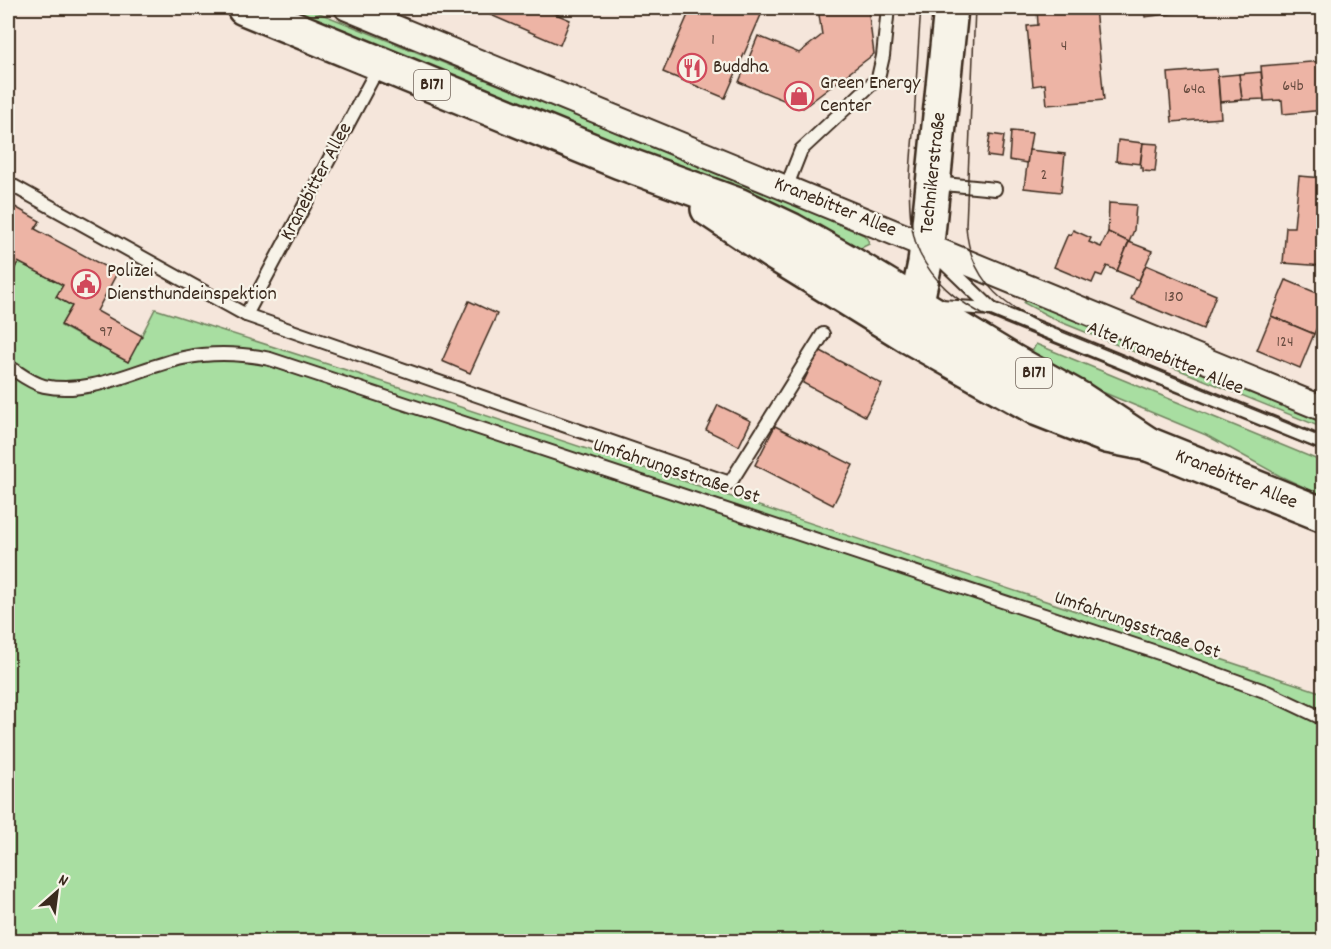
<svg xmlns="http://www.w3.org/2000/svg" width="1331" height="949" font-family="Dekko,sans-serif">
	<rect width="100%" height="100%" fill="#f5e6db"/>
	<filter id="ink" filterUnits="userSpaceOnUse"><feTurbulence type="fractalNoise" baseFrequency=".0167" numOctaves="2"/><feDisplacementMap in="SourceGraphic" scale="12" xChannelSelector="R" yChannelSelector="G"/><feConvolveMatrix kernelMatrix="1 2 1 2 8 2 1 2 1" color-interpolation-filters="sRGB"/></filter>
	<g filter="url(#ink)">
		<!-- green -->
		<g fill="#a8dea1" stroke="#728460" stroke-width="1.5">
			<polygon points="283,8 307,8 752,187 864,235 868,240 869,244 859,249 840,244"/>
			<polygon points="18,262 63,285 56,297 72,306 61,326 128,362 155,309 421,394 1323,693 1323,941 8,942 8,282"/>
			<polygon points="1027,298 1323,419 1323,428 1058,321 1024,303"/>
			<polygon points="1036,344 1323,462 1323,496 1280,476 1206,435 1100,391 1031,354"/>
		</g>
		<!-- building -->
		<g fill="#edb4a5" stroke="#3b2a1e" stroke-width="1.5">
			<polygon points="477,8 542,8 570,20 560,45 477,9"/>
			<polygon points="691,8 764,8 725,98 663,72"/>
			<polygon points="818,8 868,8 874,54 803,108 739,82 758,36 799,53 822,35"/>
			<polygon points="1037,8 1095,8 1104,100 1047,105 1045,84 1033,86 1027,26 1038,25"/>
			<polygon points="1144,8 1181,8 1181,12 1145,17"/>
			<polygon points="1181,8 1196,8 1196,11 1181,12"/>
			<polygon points="1196,8 1220,8 1196,11"/>
			<polygon points="1324,61 1324,110 1283,114 1282,100 1264,101 1261,66"/>
			<polygon points="1217,69 1221,118 1172,122 1168,73"/>
			<polygon points="1261,72 1264,99 1242,100 1239,74"/>
			<polygon points="1239,74 1242,100 1220,102 1218,76"/>
			<polygon points="1011,131 1032,133 1027,163 1009,160"/>
			<polygon points="990,134 1004,136 1001,158 987,156"/>
			<polygon points="1118,140 1143,143 1140,164 1116,161"/>
			<polygon points="1143,143 1158,144 1155,172 1143,171 1143,168 1140,168"/>
			<polygon points="1029,150 1065,154 1061,192 1024,188"/>
			<polygon points="1299,176 1324,178 1324,266 1283,263 1286,227 1294,227"/>
			<polygon points="8,203 40,221 35,229 117,273 97,311 142,336 128,362 61,325 72,306 56,297 63,285 18,262 8,282"/>
			<polygon points="1109,203 1136,205 1134,230 1129,242 1108,232"/>
			<polygon points="1073,230 1091,238 1089,242 1101,247 1108,232 1129,242 1117,271 1107,266 1102,276 1096,274 1092,283 1054,267 1068,234 1071,235"/>
			<polygon points="1129,242 1152,251 1139,280 1117,271"/>
			<polygon points="1146,265 1216,295 1203,329 1131,299"/>
			<polygon points="1286,280 1324,296 1324,311 1314,334 1271,316"/>
			<polygon points="469,301 497,314 470,373 442,361"/>
			<polygon points="1271,316 1314,334 1300,368 1257,350"/>
			<polygon points="819,350 882,384 865,416 803,383"/>
			<polygon points="718,405 751,421 739,446 706,430"/>
			<polygon points="775,426 853,465 833,505 755,465"/>
		</g>
		<g fill="none" stroke-linecap="round" stroke-linejoin="round">
			<!-- lane casing -->
			<g stroke="#3b2a1e" stroke-width="16">
				<g id="lane">
					<polyline points="8,183 246,315 380,64"/>
					<polyline points="934,183 995,189"/>
					<polyline points="786,188 801,150 878,78 883,56 888,8"/>
					<polyline points="939,258 992,309"/>
					<polyline points="940,306 992,309 1324,444"/>
					<polyline points="246,315 730,483 823,334"/>
					<path d="M8,366C19,373 31,383 44,386C92,396 138,368 183,358C212,352 241,353 270,359L1165,655L1267,692L1324,719"/>
				</g>
			</g>
			<!-- street casing -->
			<g stroke="#3b2a1e" stroke-width="28">
				<polyline id="street" points="347,8 1324,409"/>
			</g>
			<!-- secondary casing -->
			<g stroke="#3b2a1e" stroke-width="38">
				<polyline id="secondary" points="911,330 925,263 951,8"/>
			</g>
			<!-- primary casing -->
			<g stroke="#3b2a1e" stroke-width="38">
				<g id="primary">
					<polyline points="244,8 620,162 738,205 791,230 848,262 1012,361 1080,399 1148,444"/>
					<polyline points="708,209 772,252 910,337 1038,409 1107,436 1148,444 1324,515"/>
				</g>
			</g>
			<!-- lane -->
			<use href="#lane" stroke="#f7f3e8" stroke-width="12"/>
			<!-- street -->
			<use href="#street" stroke="#f7f3e8" stroke-width="24"/>
			<!-- secondary -->
			<use href="#secondary" stroke="#f7f3e8" stroke-width="33"/>
			<!-- primary -->
			<use href="#primary" stroke="#f7f3e8" stroke-width="33"/>
			<!-- tram -->
			<g stroke="#3b2a1e" stroke-width="1.5">
				<path d="M921,8C918,46 916,84 914,122C911,161 903,218 920,254C934,282 955,299 982,314L1324,452"/>
				<path d="M975,8L966,226C969,273 996,302 1038,322L1324,438"/>
			</g>
		</g>
	</g>
	<!-- icons -->
	<defs>
		<g id="restaurant-ring" transform="scale(1.5)"><circle r="9.5" fill="#f7f3e8" stroke="#d1495b" stroke-width="1.5"/><path d="M-5-6h1v4h1v-4h1v4h1v-4h1v5L-1.5 .5V6h-2V.5L-5-1ZM5-6V6H3V1.5H1.5Q1.5-4 5-6Z" fill="#d1495b"/></g>
		<g id="shop-ring" transform="scale(1.5)"><circle r="9.5" fill="#f7f3e8" stroke="#d1495b" stroke-width="1.5"/><path d="M-5-2.5h2.3a2.7 3.5 0 0 1 5.4 0H5L5.5 6h-11ZM-1.5-2.5h3a1.5 2.3 0 0 0-3 0Z" fill="#d1495b"/></g>
		<g id="civic-ring" transform="scale(1.5)"><circle r="9.5" fill="#f7f3e8" stroke="#d1495b" stroke-width="1.5"/><path d="M-.6-6.5H3V-4.5H.6V-3L4-1V1h2V6H-6V1h2V-1L-.6-3ZM-1.2 2.5V6h2.4V2.5Z" fill="#d1495b"/></g>
	</defs>
	<g fill-rule="evenodd">
		<use href="#restaurant-ring" x="692" y="68"/>
		<use href="#shop-ring" x="799" y="96"/>
		<use href="#civic-ring" x="86" y="284"/>
	</g>
	<g text-anchor="middle" dominant-baseline="central" stroke-width="4.5" stroke-linejoin="round" paint-order="stroke">
		<!-- number labels -->
		<g font-size="16" fill="#684c40">
			<text x="713" y="40">1</text>
			<text x="1064" y="46">4</text>
			<text x="1293" y="86">64b</text>
			<text x="1194" y="89">64a</text>
			<text x="1044" y="175">2</text>
			<text x="1174" y="297">130</text>
			<text x="106" y="332">97</text>
			<text x="1285" y="342">124</text>
		</g>
		<!-- shield labels -->
		<g fill="#f7f3e8" stroke="#73665b" stroke-width="1.5">
			<rect x="414" y="70" width="36" height="30" rx="4.5"/>
			<rect x="1016" y="358" width="36" height="30" rx="4.5"/>
		</g>
		<g font-size="18" font-weight="bold" fill="#3b2a1e">
			<text x="432" y="85">B171</text>
			<text x="1034" y="373">B171</text>
		</g>
		<!-- poi labels -->
		<g font-size="20" fill="#3b2a1e" stroke="#f7f3e8" text-anchor="start">
			<text x="713" y="68">Buddha</text>
			<text x="820" y="84">Green Energy<tspan x="820" dy="23">Center</tspan></text>
			<text x="107" y="272">Polizei<tspan x="107" dy="23">Diensthundeinspektion</tspan></text>
		</g>
		<!-- street labels -->
		<g font-size="20" fill="#3b2a1e" stroke="#f7f3e8">
			<text transform="translate(934 173) rotate(-84)">Technikerstraße</text>
			<text transform="translate(317 182) rotate(-62)">Kranebitter Allee</text>
			<text transform="translate(835 208) rotate(22)">Kranebitter Allee</text>
			<text transform="translate(1165 359) rotate(22)">Alte Kranebitter Allee</text>
			<text transform="translate(676 472) rotate(18)">Umfahrungsstraße Ost</text>
			<text transform="translate(1236 480) rotate(22)">Kranebitter Allee</text>
			<text transform="translate(1137 626) rotate(19)">Umfahrungsstraße Ost</text>
		</g>
	</g>
	<!-- margin -->
	<rect width="1331" height="949" fill="none" stroke="#f7f3e8" stroke-width="30"/>
	<rect x="15" y="15" width="1301" height="919" fill="none" stroke="#3b2a1e" stroke-width="2" filter="url(#ink)"/>
	<!-- north arrow -->
	<g transform="translate(57 892) rotate(28)" stroke="#f7f3e8" stroke-width="4.5" paint-order="stroke">
	<path d="M0-4.5L10 22L0 15L-10 22Z" fill="#3b2a1e"/>
	<text y="-9" font-size="16" font-weight="bold" text-anchor="middle" fill="#3b2a1e">N</text>
	</g>
</svg>
